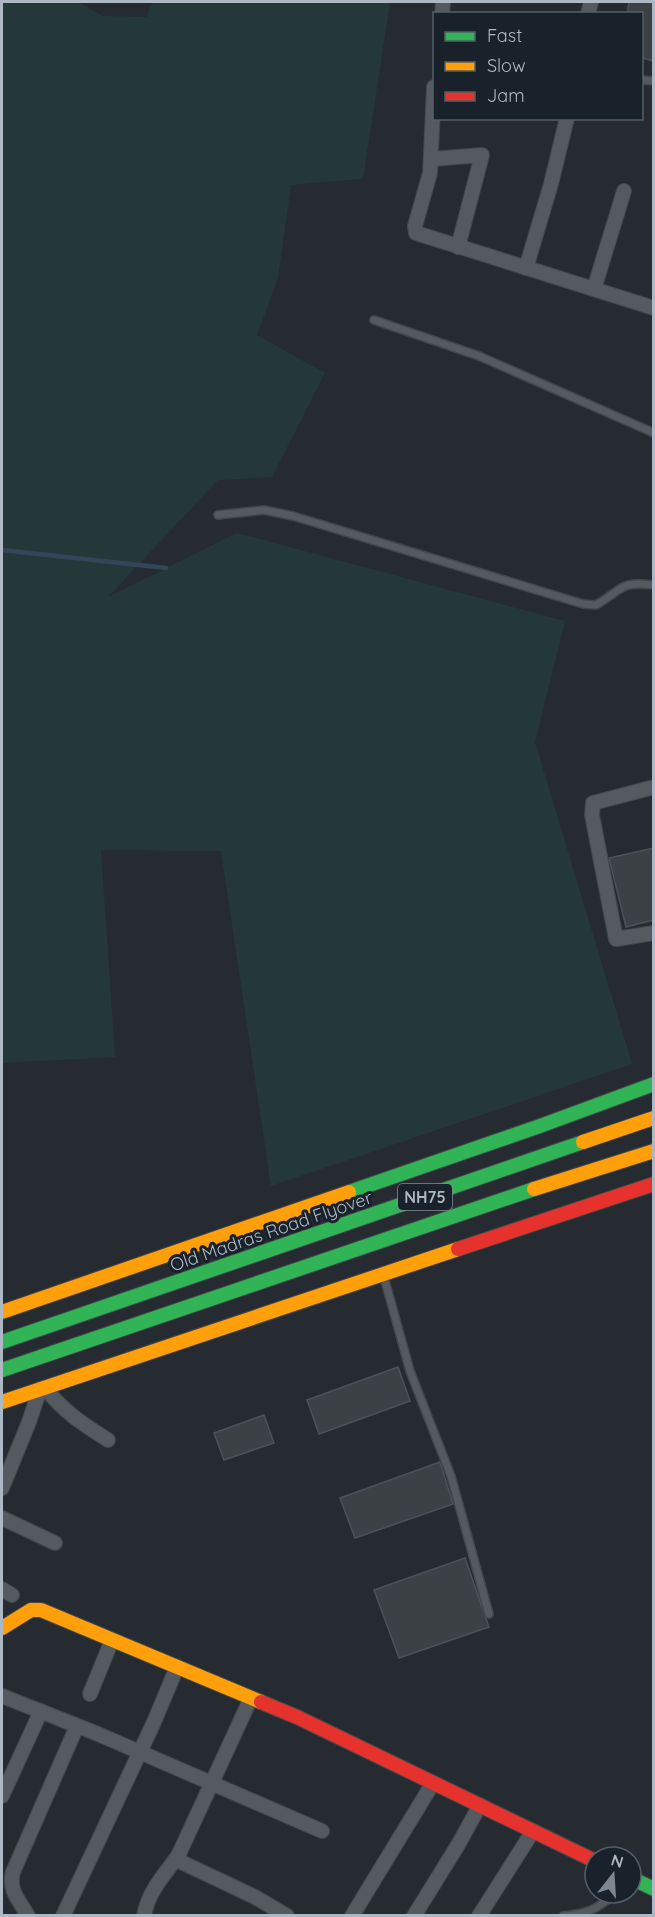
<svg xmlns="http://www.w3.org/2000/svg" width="655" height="1917" font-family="Quicksand,sans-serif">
	<rect width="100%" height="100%" fill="#252b31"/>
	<!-- green -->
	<polygon fill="#253839" points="2,2 78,2 103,16 146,17 153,2 390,2 363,179 291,185 278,278 257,335 325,373 272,477 218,480 108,597 237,533 565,621 535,742 632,1064 271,1186 221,851 101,850 115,1057 2,1063"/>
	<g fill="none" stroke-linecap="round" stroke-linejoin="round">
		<!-- stream -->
		<polyline stroke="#33455a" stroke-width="4.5" points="2,550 166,568"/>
	</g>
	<!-- building -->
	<g fill="#3c4146" stroke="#4d525a" stroke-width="1.5">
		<polygon points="629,2 654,2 654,61 642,58 642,14 627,14"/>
		<polygon points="654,848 654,920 626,927 609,858"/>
		<polygon points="398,1367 410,1401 319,1434 307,1400"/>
		<polygon points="264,1415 274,1443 224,1460 214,1433"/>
		<polygon points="440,1462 453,1504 355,1538 340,1498"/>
		<polygon points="465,1558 489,1627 399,1658 374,1590"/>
	</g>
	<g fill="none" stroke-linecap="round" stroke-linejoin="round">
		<!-- lane casing -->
		<g stroke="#42474c" stroke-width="10">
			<g id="lane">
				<polyline points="642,80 654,81"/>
				<polyline points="374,320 479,356 654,433"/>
				<path d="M218,515L264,510L293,516L583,604L596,605C624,589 618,581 654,585"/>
				<polyline points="384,1277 410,1371 451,1476 489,1614"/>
				<path d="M563,1916C584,1914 599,1910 614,1893"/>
			</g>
		</g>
		<!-- street casing -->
		<g stroke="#42474c" stroke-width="16">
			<g id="street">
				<polyline points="442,14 443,2"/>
				<polyline points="588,14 591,2"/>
				<polyline points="434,87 430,173 415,226 416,233 654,308"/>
				<polyline points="432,159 482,155 458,247"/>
				<polyline points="526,268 551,184 567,118"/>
				<polyline points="594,289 624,191"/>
				<polyline points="654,787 593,803 592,815 616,939 654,933"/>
				<path d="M45,1388C64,1412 83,1424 108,1440"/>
				<polyline points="2,1488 29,1422 40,1389"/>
				<polyline points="2,1518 55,1543"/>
				<polyline points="2,1589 12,1595"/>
				<polyline points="90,1694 112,1640"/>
				<polyline points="2,1696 98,1734 322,1831"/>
				<polyline points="251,1698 178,1856 181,1862 255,1897 287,1916"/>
				<polyline points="2,1796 41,1711"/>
				<path d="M28,1916C19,1900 8,1890 13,1872L77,1726"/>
				<polyline points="63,1916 154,1722 177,1667"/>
				<path d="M144,1916C148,1892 164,1875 178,1856"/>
				<polyline points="352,1916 433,1783"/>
				<polyline points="414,1916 458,1845 480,1805"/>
				<polyline points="479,1916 533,1831"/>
			</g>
		</g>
		<!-- fast casing -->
		<g stroke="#42474c" stroke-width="16">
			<g id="fast">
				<polyline points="349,1192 540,1126 654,1084"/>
				<polyline points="2,1342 583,1142"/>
				<polyline points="2,1370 534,1189"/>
				<polyline points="631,1878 654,1889"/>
			</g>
		</g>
		<!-- slow casing -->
		<g stroke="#42474c" stroke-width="16">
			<g id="slow">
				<polyline points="583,1142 654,1118"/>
				<polyline points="534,1189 654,1151"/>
				<polyline points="2,1312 349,1192"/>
				<polyline points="2,1402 458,1249"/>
				<polyline points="2,1628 31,1610 41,1610 261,1702"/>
			</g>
		</g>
		<!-- jam casing -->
		<g stroke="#42474c" stroke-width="16">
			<g id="jam">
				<polyline points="458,1249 654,1184"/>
				<polyline points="261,1702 297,1717 595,1861"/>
			</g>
		</g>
		<!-- lane -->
		<use href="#lane" stroke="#555960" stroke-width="7"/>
		<!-- street -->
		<use href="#street" stroke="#555960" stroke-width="14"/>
		<!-- fast -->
		<use href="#fast" stroke="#30b455" stroke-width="14"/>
		<!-- slow -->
		<use href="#slow" stroke="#ff9f0a" stroke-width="14"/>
		<!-- jam -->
		<use href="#jam" stroke="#e5322d" stroke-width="14"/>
	</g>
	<g text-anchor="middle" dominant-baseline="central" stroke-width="6" stroke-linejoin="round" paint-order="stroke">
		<!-- shield labels -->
		<rect fill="#19222b" stroke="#818a96" stroke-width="1.5" x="398" y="1184" width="54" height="26" rx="4.5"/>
		<g font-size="16" font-weight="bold" fill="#aeb7c4">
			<text x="425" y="1197">NH75</text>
		</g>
		<!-- street labels -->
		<g font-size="18" fill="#aeb7c4" stroke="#19222b">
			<text transform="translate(271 1231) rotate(-19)">Old Madras Road Flyover</text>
		</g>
	</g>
	<!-- border -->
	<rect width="655" height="1917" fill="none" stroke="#aeb7c4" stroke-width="6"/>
	<!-- legend -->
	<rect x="433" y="12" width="210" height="108" fill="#19222b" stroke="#555e68" stroke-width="1.5"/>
	<rect x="445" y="32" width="30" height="9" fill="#30b455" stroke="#555e68" stroke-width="1.5"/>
	<text x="487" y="42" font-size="18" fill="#aeb7c4">Fast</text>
	<rect x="445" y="62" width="30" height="9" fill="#ff9f0a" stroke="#555e68" stroke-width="1.5"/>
	<text x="487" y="72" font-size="18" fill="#aeb7c4">Slow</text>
	<rect x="445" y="92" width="30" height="9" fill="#e5322d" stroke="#555e68" stroke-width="1.5"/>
	<text x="487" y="102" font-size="18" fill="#aeb7c4">Jam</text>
	<!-- north arrow -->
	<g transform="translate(613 1875) rotate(17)"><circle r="28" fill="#19222b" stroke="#555e68" stroke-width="1.5"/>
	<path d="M0-4.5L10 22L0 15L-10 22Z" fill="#7e8691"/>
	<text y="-9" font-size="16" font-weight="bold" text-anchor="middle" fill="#aeb7c4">N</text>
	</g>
</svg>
